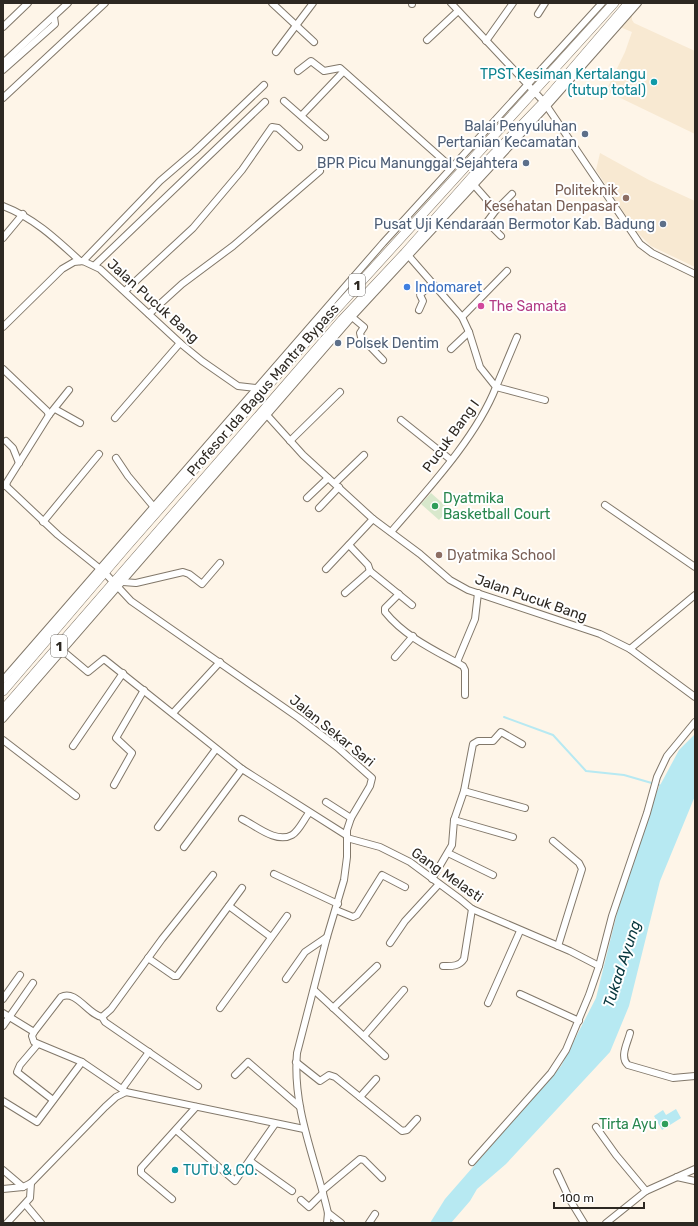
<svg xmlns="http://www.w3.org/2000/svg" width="698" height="1226" font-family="Rubik,sans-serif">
	<rect width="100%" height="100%" fill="#fef5e8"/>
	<!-- built -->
	<g fill="#f8e9d2">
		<polygon points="632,14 632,20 634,23 695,51 695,134 606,91 625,52 632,32 620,27"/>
		<polygon points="600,153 649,180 695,201 695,267 651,246 636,231 596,170"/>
	</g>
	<!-- green -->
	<polygon fill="#d8e8cc" points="431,493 449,509 439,520 421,504"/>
	<!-- water -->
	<g fill="#b7e9f2">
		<polygon points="695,734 695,796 660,881 629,1006 610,1052 506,1164 477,1189 470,1201 451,1223 430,1223 445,1199 561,1066 596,998 617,913 657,791 679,750"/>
		<polygon points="676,1109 681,1118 662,1130 654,1116 663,1110 666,1115"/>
	</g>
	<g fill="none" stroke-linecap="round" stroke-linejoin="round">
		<!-- stream -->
		<polyline stroke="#b7e9f2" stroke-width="2" points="504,717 553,735 586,771 624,775 662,786"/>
		<!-- minor casing -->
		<g stroke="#82786a" stroke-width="8">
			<g id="minor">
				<polyline points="272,3 314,42"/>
				<polyline points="451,3 544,102 640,244 652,253 695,274"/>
				<polyline points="412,4 412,3"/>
				<polyline points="538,14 545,3"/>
				<polyline points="3,27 28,3"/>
				<polyline points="427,40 458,11"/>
				<polyline points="486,41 513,3"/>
				<polyline points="276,52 313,3"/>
				<polyline points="3,63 68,3"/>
				<polyline points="3,70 55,24 54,17"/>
				<polyline points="298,71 311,61 324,71 340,68 451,167"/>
				<polyline points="3,98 105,3"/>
				<polyline points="284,101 325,137"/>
				<polyline points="302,115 343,72"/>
				<polyline points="474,185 496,210 487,222 501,236"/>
				<path d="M3,206C34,218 56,239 80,261"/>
				<polyline points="496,210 512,194"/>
				<polyline points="3,238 23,214"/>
				<polyline points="83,261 160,181 195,151 264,85"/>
				<polyline points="95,265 265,102"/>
				<polyline points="125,291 193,228 242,170 272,127 278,128 299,147"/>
				<polyline points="419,310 423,301 420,295 432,283"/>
				<polyline points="149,314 182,284 233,246 320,171"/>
				<polyline points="352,317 364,327 360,333 361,337 383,360"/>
				<polyline points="462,317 507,271"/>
				<polyline points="3,327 62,269 74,262 83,261 100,269 180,343 202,361 238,386 256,388"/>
				<polyline points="517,337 496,387 545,400"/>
				<polyline points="451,349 469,332"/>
				<polyline points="3,369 47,411 49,415"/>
				<polyline points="55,409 80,423"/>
				<polyline points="266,414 303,455 373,519 420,554 450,580 468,590 600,634 630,649 695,697"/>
				<polyline points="115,418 180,343"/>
				<polyline points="401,420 451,460"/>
				<polyline points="6,441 13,448 19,463"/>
				<polyline points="290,441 340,392"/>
				<polyline points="116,458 128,476 153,506"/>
				<polyline points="335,483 364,455"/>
				<path d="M6,486L58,535L104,572L131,601L299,718L337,747L372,778L370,786L351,818L347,830V857L344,880L327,937L297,1053C292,1109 316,1160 328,1213L327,1223"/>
				<polyline points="6,486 7,482 49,415 69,390"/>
				<polyline points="307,498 328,478"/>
				<polyline points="605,505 695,567"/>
				<polyline points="319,508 339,487"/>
				<polyline points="43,522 99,454"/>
				<path d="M391,532C427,490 476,438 496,387L480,367L469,332L462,317L407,254"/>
				<polyline points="349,545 368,565 370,571 412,605"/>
				<polyline points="326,569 373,519"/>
				<polyline points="123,582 136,583 183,572 189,574 202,584 220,563"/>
				<polyline points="345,593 370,571"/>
				<path d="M399,594L385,608V612C405,637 436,651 463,666L465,670V695"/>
				<polyline points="630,649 695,595"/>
				<polyline points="63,651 88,672 104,659 242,769 346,835"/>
				<polyline points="395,657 413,636"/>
				<polyline points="457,662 475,619 478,593"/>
				<polyline points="3,680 383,243 602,3"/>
				<polyline points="173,713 220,662"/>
				<polyline points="3,719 352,317 547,106 638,3"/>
				<polyline points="3,740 76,796"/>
				<polyline points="73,746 123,673"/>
				<polyline points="114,785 132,753 116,738 144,690"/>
				<polyline points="464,791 525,808"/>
				<polyline points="326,802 351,818"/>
				<path d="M242,819C255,825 276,844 292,835C299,831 304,819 309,813"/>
				<polyline points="454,820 513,837"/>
				<polyline points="158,827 216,749"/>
				<polyline points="347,838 380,847 410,862 460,899 472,909 570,951 599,966"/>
				<polyline points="553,841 579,863 582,869 558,946"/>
				<polyline points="184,847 242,769"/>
				<polyline points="448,853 493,875"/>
				<polyline points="274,874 338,904"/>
				<polyline points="432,879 452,845 454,820 464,791 473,744 478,741 493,741 501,732 522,744"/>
				<polyline points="229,906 271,937"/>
				<polyline points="336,910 353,917 357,915 382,875 405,887"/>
				<polyline points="390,943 405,921 439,884"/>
				<polyline points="148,958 174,976 177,976 242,888"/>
				<path d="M443,966C451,966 459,967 464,959L472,909"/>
				<polyline points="286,979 305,952 327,937"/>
				<polyline points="314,990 385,1056"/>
				<polyline points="520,994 579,1021"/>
				<polyline points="3,999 20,975"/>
				<polyline points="488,1003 520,931"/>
				<polyline points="220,1008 287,916"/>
				<polyline points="333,1008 377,966"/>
				<polyline points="3,1013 34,1032"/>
				<polyline points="102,1017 111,1009 162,939 213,875"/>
				<polyline points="3,1026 33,983"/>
				<path d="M630,1033C628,1042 619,1057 628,1065L673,1078L695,1076"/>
				<polyline points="364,1036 404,990"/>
				<polyline points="37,1045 20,1065 17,1072 53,1100"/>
				<polyline points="296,1062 320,1081 329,1075 335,1077 402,1131 407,1130 417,1119"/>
				<polyline points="235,1075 248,1062 300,1107"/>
				<polyline points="122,1089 149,1052"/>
				<path d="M126,1092L82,1062L34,1042L32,1036L34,1032L61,997C76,989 88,1015 102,1017L105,1022L198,1086"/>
				<polyline points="360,1097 376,1079"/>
				<polyline points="3,1101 37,1122 82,1062"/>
				<polyline points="596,1127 616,1155 646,1191"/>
				<polyline points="176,1130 235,1181 275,1124"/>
				<polyline points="250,1161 292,1191"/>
				<polyline points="472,1162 551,1073 566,1050 589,995 599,966 612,916 647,813 657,777 667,756 695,722"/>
				<polyline points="3,1170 23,1187"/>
				<polyline points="557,1172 570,1200 584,1223"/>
				<polyline points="677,1177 695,1181"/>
				<polyline points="3,1189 23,1187 31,1183 105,1107 116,1097 126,1092 304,1129"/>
				<polyline points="323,1190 360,1159 364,1160 382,1178"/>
				<polyline points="172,1199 141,1173 141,1168 196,1107"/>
				<polyline points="301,1200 309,1207 323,1193"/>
				<polyline points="26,1205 41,1223"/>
				<polyline points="328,1213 341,1223"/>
				<polyline points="7,1223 30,1198 31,1183"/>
				<polyline points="369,1223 375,1214"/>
				<polyline points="606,1223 646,1191 695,1169"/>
			</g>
		</g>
		<!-- highway casing -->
		<g stroke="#82786a" stroke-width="10">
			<g id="highway">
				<polyline points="3,691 126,547 300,349 614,3"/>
				<polyline points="3,710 342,320 405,253 473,176 544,102 629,3"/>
			</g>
		</g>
		<!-- minor -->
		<use href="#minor" stroke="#fff" stroke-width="6"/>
		<!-- highway -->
		<use href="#highway" stroke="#fff" stroke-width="9"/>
	</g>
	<!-- markers -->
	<g fill="#0f9aa8" stroke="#fff" stroke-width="1.5">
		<circle cx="654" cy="82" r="4"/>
		<circle cx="175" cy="1170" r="4"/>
	</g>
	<g fill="#5c6f8a" stroke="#fff" stroke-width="1.5">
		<circle cx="585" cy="134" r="4"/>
		<circle cx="526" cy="163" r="4"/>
		<circle cx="663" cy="224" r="4"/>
		<circle cx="338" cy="343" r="4"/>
	</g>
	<g fill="#8d6e63" stroke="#fff" stroke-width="1.5">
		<circle cx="626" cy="198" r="4"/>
		<circle cx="439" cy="555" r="4"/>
	</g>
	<circle fill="#3f7fe0" stroke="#fff" stroke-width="1.5" cx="407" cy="287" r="4"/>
	<circle fill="#d1479c" stroke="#fff" stroke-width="1.5" cx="481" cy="306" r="4"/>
	<g fill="#2e9e5b" stroke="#fff" stroke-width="1.5">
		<circle cx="435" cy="506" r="4"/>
		<circle cx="665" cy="1124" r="4"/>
	</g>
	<g text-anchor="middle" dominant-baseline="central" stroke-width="4" stroke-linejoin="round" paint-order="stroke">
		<!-- shield labels -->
		<g fill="#fff" stroke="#6c6864" stroke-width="1">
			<rect x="349" y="274" width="16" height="22" rx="3"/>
			<rect x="51" y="635" width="16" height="22" rx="3"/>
		</g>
		<g font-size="13" font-weight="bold" fill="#2d2822">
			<text x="357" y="285">1</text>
			<text x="59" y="646">1</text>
		</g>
		<!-- culture labels -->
		<g font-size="14" fill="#0d838f" stroke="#fff" text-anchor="end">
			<text x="646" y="74">TPST Kesiman Kertalangu<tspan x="646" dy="16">(tutup total)</tspan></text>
			<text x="183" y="1170" text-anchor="start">TUTU &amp; CO.</text>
		</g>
		<!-- service labels -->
		<g font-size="14" fill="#4e5e75" stroke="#fff" text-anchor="end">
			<text x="577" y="126">Balai Penyuluhan<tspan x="577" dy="16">Pertanian Kecamatan</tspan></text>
			<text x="518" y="163">BPR Picu Manunggal Sejahtera</text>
			<text x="655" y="224">Pusat Uji Kendaraan Bermotor Kab. Badung</text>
			<text x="346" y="343" text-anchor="start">Polsek Dentim</text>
		</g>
		<!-- education labels -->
		<g font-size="14" fill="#785e54" stroke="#fff" text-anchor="end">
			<text x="618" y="190">Politeknik<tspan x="618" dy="16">Kesehatan Denpasar</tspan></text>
			<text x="447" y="555" text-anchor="start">Dyatmika School</text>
		</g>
		<!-- shop labels -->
		<g font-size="14" fill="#366cbe" stroke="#fff" text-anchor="start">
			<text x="415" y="287">Indomaret</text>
		</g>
		<!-- street labels -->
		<g font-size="14" fill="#2d2822" stroke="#fff">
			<text transform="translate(153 301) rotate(42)">Jalan Pucuk Bang</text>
			<text transform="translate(263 390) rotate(-49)">Profesor Ida Bagus Mantra Bypass</text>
			<text transform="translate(451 436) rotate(-54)">Pucuk Bang I</text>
			<text transform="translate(531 598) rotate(19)">Jalan Pucuk Bang</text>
			<text transform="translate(332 731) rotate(39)">Jalan Sekar Sari</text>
			<text transform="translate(447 875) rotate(35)">Gang Melasti</text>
		</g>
		<!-- hotel labels -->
		<g font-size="14" fill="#b23c85" stroke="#fff" text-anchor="start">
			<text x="489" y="306">The Samata</text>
		</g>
		<!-- leisure labels -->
		<g font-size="14" fill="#27864d" stroke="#fff" text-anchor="start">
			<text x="443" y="498">Dyatmika<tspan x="443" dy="16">Basketball Court</tspan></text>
			<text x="657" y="1124" text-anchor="end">Tirta Ayu</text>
		</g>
		<!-- water labels -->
		<g font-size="15" font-style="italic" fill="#05353c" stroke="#fff">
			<text transform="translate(622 964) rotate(-72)">Tukad Ayung</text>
		</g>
	</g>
	<!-- border -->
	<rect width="698" height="1226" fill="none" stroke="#2d2822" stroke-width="8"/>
	<!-- scale -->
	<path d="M554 1202v6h90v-6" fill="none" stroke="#2d2822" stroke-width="2"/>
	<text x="560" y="1202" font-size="12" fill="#2d2822" stroke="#ffffff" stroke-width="3" paint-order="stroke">100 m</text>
</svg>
